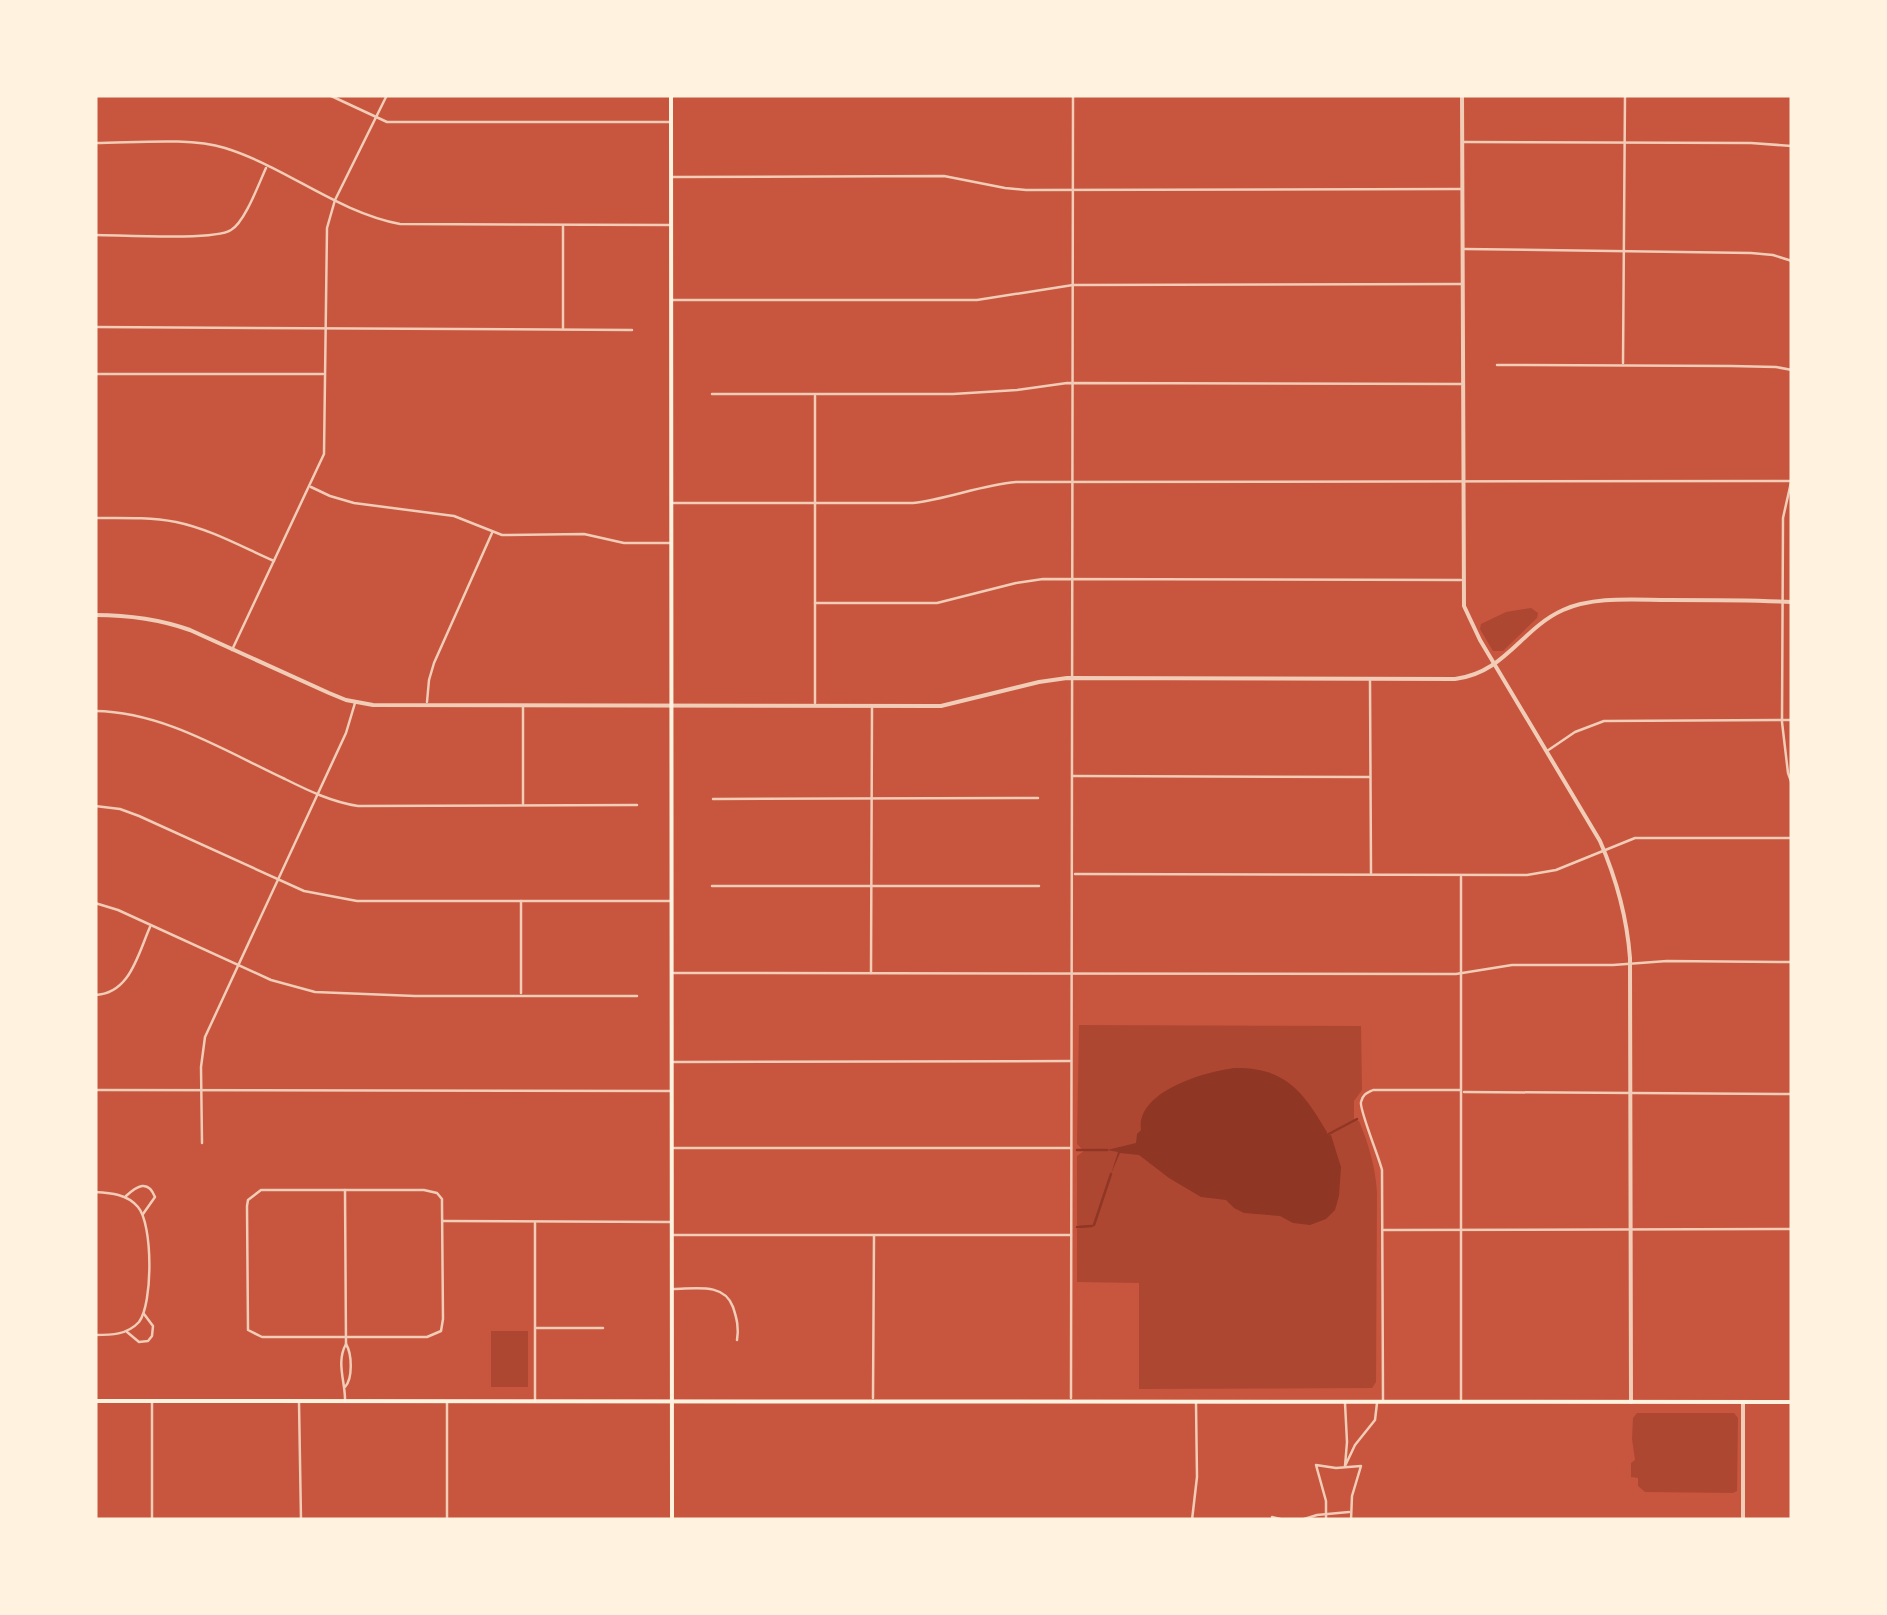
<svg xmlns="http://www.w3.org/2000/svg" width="1887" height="1615" font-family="'Sofia Sans Condensed',sans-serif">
	<rect width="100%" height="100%" fill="#c8553d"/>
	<!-- green -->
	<g fill="#ae4732">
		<polygon points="1531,608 1538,613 1537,618 1503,651 1493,651 1480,629 1481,624 1506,612"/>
		<path d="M1079,1025L1361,1026L1362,1090L1354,1101V1119L1359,1121C1369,1145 1375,1166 1377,1192L1376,1382L1372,1388L1139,1389V1283L1077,1282V1229L1083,1227L1077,1225V1156L1084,1151L1077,1144Z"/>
		<rect x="491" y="1331" width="37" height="56"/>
		<polygon points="1637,1413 1734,1413 1738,1418 1737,1491 1733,1493 1645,1492 1638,1486 1638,1478 1631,1477 1631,1463 1635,1460 1632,1439 1633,1418"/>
	</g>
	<!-- water -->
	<path fill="#8f3625" d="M1234,1068C1285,1067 1303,1091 1327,1132L1326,1136L1331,1135L1341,1167L1339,1196L1335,1210L1326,1219L1310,1225L1293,1223L1280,1216L1244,1213L1234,1208L1226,1200L1201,1197L1169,1178L1139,1155L1120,1153L1111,1174L1118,1152L1107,1150L1136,1143L1137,1134L1141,1130C1136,1092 1203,1072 1234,1068Z"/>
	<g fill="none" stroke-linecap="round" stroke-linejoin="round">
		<!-- stream -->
		<g stroke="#8f3625" stroke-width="2.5">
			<polyline points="1325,1136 1357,1119"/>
			<polyline points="1077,1150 1087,1150"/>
			<polyline points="1089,1150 1107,1150"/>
			<polyline points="1094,1225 1111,1174"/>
			<polyline points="1077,1227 1092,1226"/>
		</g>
		<!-- minor -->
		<g stroke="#f1ccb7" stroke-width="2.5">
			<polyline points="329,95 387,122 670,122"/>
			<polyline points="1464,142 1751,143 1792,146"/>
			<path d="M95,143C133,143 189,137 225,148C286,167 337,212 400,224L670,225"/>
			<polyline points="671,177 944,176 1005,188 1026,190 1461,189"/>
			<path d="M95,235C120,235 214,241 231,230C245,222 259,183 266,168"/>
			<polyline points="1464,249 1751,253 1773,255 1792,261"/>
			<polyline points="671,300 977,300 1073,285 1461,284"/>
			<polyline points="95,327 632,330"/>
			<polyline points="563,328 563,226"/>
			<polyline points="1623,363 1625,95"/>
			<polyline points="1497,365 1731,366 1776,367 1792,370"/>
			<polyline points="95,374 323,374"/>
			<polyline points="712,394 953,394 1017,390 1067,383 1461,384"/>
			<polyline points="1792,478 1783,518 1782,722 1788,773 1792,784"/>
			<polyline points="311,487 330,496 354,503 454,516 502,535 584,534 624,543 670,543"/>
			<path d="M671,503H913C948,499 981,485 1016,482L1792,481"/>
			<path d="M95,518C122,518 149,517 176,522C210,529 242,547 274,561"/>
			<polyline points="815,603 937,603 1016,583 1043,579 1461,580"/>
			<polyline points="232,650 324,454 327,228 335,200 387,95"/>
			<polyline points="1370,681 1371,873"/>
			<polyline points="427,702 429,680 434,663 492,533"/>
			<polyline points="815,703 815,396"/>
			<polyline points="523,707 523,804"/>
			<path d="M95,711C164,712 225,751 285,779C309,791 332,802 358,806L637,805"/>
			<polyline points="1547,751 1575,732 1604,721 1792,720"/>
			<polyline points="1073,776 1370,777"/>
			<polyline points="713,799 1038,798"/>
			<polyline points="95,806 120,809 139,816 304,891 357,901 670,901"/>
			<polyline points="1075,874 1527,875 1556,870 1635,838 1792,838"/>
			<polyline points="1461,877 1461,1399"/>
			<polyline points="712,886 1039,886"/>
			<polyline points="521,901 521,993"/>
			<polyline points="95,903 118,910 271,980 315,992 415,996 637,996"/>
			<polyline points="674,973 1456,974 1512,965 1613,965 1667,961 1792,962"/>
			<polyline points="871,973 872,708"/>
			<path d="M95,995C130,994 138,954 150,927"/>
			<polyline points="674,1062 1071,1061"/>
			<polyline points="95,1090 670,1091"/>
			<polyline points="1464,1092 1792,1094"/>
			<polyline points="202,1143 201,1067 205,1037 346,733 355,703"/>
			<polyline points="674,1148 1071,1148"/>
			<polygon points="261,1190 424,1190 437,1193 442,1199 442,1205 443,1319 441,1331 427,1337 262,1337 248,1330 247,1206 248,1200"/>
			<polyline points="345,1190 346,1344"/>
			<path d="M95,1192C111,1193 127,1194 138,1207C153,1224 153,1304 139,1322C127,1335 111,1335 95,1335"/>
			<path d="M126,1196C137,1186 148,1179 155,1197L143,1214"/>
			<polyline points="443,1221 670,1222"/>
			<polyline points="535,1223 535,1400"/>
			<polyline points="1384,1230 1792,1229"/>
			<polyline points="674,1235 1071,1235"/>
			<path d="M673,1289C694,1289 724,1282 733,1307C737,1319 739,1328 737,1340"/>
			<polyline points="536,1328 603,1328"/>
			<polyline points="127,1332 139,1342 148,1341 152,1336 153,1326 144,1314"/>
			<path d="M345,1387C353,1378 352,1354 346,1344C336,1362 345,1381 345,1399"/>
			<polyline points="873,1398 874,1236"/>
			<polyline points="1071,1398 1073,95"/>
			<path d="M1383,1400L1382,1170C1379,1157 1359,1109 1361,1102C1363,1094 1367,1093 1373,1090H1460"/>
			<polyline points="299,1402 301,1520"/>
			<polyline points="447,1402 447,1520"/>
			<polyline points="1345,1403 1347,1442 1345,1466 1355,1445 1375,1420 1377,1403"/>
			<polyline points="1272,1517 1284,1520"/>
			<polyline points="152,1520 152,1403"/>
			<polyline points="1192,1520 1197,1477 1196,1403"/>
			<polyline points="1301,1520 1317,1515 1349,1512"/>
			<polyline points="1326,1520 1326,1501 1316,1465 1336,1468 1361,1466 1352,1496 1351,1520"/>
		</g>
		<!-- tertiary -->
		<g stroke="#f1ccb7" stroke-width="4">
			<path d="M1462,95L1464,606L1480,640L1600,841C1616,878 1627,918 1630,958L1631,1402"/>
			<path d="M95,615C129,615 159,619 190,630L329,693L346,700L373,705L941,706L1039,682L1067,678L1455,679C1505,673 1521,629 1563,610C1595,596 1634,600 1669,600C1710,600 1751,600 1792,602"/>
			<polyline points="1743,1520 1743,1402"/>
		</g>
		<!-- secondary -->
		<polyline stroke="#fff3e0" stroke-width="4" points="671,95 672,1520"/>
		<!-- primary -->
		<polyline stroke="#fff3e0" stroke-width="4" points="95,1401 1792,1402"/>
	</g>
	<!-- border -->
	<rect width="1887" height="1615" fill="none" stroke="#fff3e0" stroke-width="195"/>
</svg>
